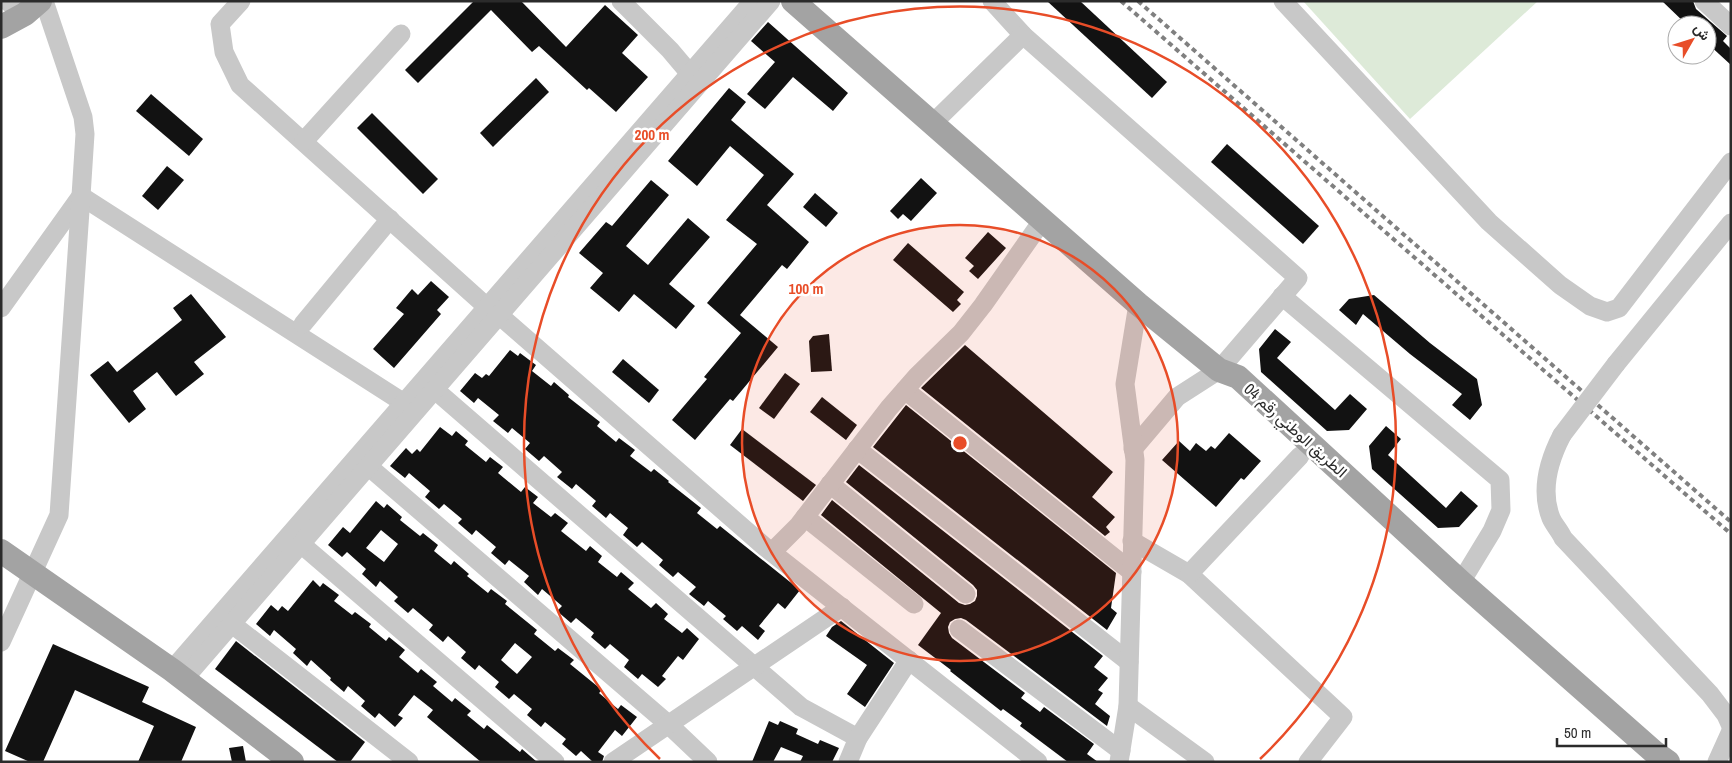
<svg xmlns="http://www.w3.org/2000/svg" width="1732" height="763" font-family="'Archivo Narrow',Vazirmatn,sans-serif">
	<rect width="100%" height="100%" fill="#fff"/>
	<!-- green -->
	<polygon fill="#ddead8" points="1303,1 1538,1 1410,119"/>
	<!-- building -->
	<g fill="#121212" fill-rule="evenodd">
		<polygon points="474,1 521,1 566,47 605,5 638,35 622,53 648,77 616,112 589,88 587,90 539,46 532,52 491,10 418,83 405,70"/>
		<polygon points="1047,1 1080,1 1167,82 1152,98"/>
		<polygon points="1662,1 1693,1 1696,9 1727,36 1723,41 1731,49 1731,65 1707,43 1707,25 1687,25"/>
		<polygon points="768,22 848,93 833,111 793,77 765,109 747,94 775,62 751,41"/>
		<polygon points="536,78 549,92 493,147 480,133"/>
		<polygon points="729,88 746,102 731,120 794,174 767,205 809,242 787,269 782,265 740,315 778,347 733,401 730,399 695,440 672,420 707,379 704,377 741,333 707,303 757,244 726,220 764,175 730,146 697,186 668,161"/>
		<polygon points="151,94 203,139 189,156 136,111"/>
		<polygon points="372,113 438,179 423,194 357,128"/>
		<polygon points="1227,144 1319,226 1303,244 1211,162"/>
		<polygon points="167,166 184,180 158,210 142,196"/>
		<polygon points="921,178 937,193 911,221 903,214 898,219 890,211"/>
		<polygon points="651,180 669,195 626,246 648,265 688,218 710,237 669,284 695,306 676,329 634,294 619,312 590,288 603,273 579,253 606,222 612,226"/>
		<polygon points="815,193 838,213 826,227 803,207"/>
		<polygon points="988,232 1006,248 978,279 969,271 974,266 965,258"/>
		<polygon points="908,243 964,292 957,300 961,304 953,312 893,260"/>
		<polygon points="431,281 449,297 437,310 441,314 394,368 373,349 404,314 396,308 412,289 418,295"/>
		<polygon points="191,294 226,337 194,362 204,374 176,396 157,372 133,391 146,409 129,423 90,375 108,361 117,372 182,320 173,308"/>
		<polygon points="1374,295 1430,343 1477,379 1482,405 1470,420 1452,405 1462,394 1410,354 1363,314 1356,325 1339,310 1349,299"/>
		<polygon points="1275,329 1291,342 1277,358 1335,410 1350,394 1367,409 1349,430 1327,431 1261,372 1259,349"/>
		<polygon points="829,334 832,371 811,372 809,341 813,336"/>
		<polygon points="965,345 1113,472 1092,497 1115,517 1106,527 1110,532 1105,536 921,388"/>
		<polygon points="510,350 518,356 520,353 536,365 532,371 551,386 554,382 569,395 568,397 600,422 597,426 616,442 619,438 635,450 630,456 651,472 654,469 669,481 668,482 701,508 697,513 717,529 720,526 800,590 785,609 778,603 759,626 765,631 758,640 742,626 737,631 723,619 726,616 708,601 704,606 689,594 696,587 678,572 673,577 659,565 663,560 642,542 637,547 623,535 628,528 610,513 606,518 592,506 596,501 576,484 572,489 557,477 562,472 544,456 539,461 525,449 530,443 512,428 508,433 493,421 499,415 478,398 474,403 460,391 475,373 482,378 486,374 489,376"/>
		<polygon points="623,359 659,390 649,403 612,372"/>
		<polygon points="785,373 800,384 774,419 759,408"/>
		<polygon points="822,397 857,425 846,440 810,412"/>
		<polygon points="906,405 1116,573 1111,608 1117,613 1107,630 873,447"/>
		<polygon points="1386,426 1401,439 1388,455 1446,508 1461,491 1478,506 1459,527 1438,528 1372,469 1369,446"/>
		<polygon points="440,427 452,436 456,431 468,441 465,445 486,462 490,457 503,467 498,473 521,492 525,487 538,497 533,503 551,517 555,513 568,523 561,531 586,551 590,546 602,556 598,562 617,577 621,572 634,583 628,589 651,608 656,603 668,614 664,619 682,633 687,628 699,639 683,660 678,656 662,676 666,679 658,687 642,674 638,679 624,667 629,660 610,644 605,649 591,637 594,633 576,618 571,623 557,611 562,606 542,589 538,595 524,582 529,576 509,560 505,565 491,553 496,547 476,530 472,535 458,523 462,519 444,504 439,509 425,497 430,491 409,473 405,478 390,466 406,448 412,454 417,449 420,452"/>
		<polygon points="742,429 816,485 803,501 730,445"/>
		<polygon points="1229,433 1261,461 1244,480 1241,478 1216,507 1162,460 1179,441 1190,451 1196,443 1206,451 1211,446 1215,449"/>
		<polygon points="859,465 1103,656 1094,667 1108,678 1098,690 1103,693 1095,704 1110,716 1107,726 966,620 961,618 955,619 950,622 948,627 949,633 952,638 1025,693 1021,698 1040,712 1044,707 1094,744 1087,754 1098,762 1068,762 1020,726 1022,723 1003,709 1001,711 950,671 951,670 918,645 941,613 821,515 832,500 959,603 965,605 970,604 975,601 977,596 977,590 973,585 846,482"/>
		<path d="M376,501L384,508L387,504L402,517L400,520L420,536L423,533L438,545L434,551L451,565L454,561L469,574L467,576L488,593L491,589L507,601L505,604L537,630L534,634L555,651L558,648L574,660L570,664L602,690L599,693L618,709L621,705L637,717L622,736L615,730L598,752L604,756L602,762H593L581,751L576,756L562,744L566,739L545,722L541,727L527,715L532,709L514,694L509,699L495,687L499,682L479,665L475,670L461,658L466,652L448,636L443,642L429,630L433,625L413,608L408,613L394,601L398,597L380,581L376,587L362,574L366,569L347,552L342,557L328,545L343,527L350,533ZM381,530L398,544L384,562L366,548ZM515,643L532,657L517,674L501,660Z"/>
		<polygon points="313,580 320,587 323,583 339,595 334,601 352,615 355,612 371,624 369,627 386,641 389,637 405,650 399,657 418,673 421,669 437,682 433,686 452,702 455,698 471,711 467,715 484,729 487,725 520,752 522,749 537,762 481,762 427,717 433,710 414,695 398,715 403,718 395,727 379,713 375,718 361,706 365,701 348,686 344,692 330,680 331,678 311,660 307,666 293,653 296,649 274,630 270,636 256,624 271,605 278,611 282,606 288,611"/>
		<polygon points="841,621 894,663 865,707 847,694 867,665 826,636 832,627"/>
		<polygon points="236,641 365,742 350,762 338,762 215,669"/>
		<polygon points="53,644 149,687 142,702 196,727 181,762 138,762 154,726 75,690 43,762 30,762 5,751"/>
		<polygon points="769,721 778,725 780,721 798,729 796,734 818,744 820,740 839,748 832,762 800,762 803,756 781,747 773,762 752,762"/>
		<polygon points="243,746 246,762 232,762 229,748"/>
	</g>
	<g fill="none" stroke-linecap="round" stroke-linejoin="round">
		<!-- minor -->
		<g stroke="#c8c8c8" stroke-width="19">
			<polyline points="7,1 25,14"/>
			<polyline points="241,1 220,24 224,52 240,85 487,307 499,315 765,547 1038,762"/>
			<polyline points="621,1 670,50 697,82"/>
			<polyline points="992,1 1023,35 1298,278 1219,370 1177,397 1133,449"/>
			<polyline points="1283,1 1489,222 1560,285 1590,306 1607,312 1619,308 1731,162"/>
			<polyline points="1704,1 1731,26"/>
			<polyline points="932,124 1023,35"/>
			<polyline points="304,141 401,34"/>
			<polyline points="1282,296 1500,480 1501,510 1492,531 1461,582"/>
			<polyline points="1,308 81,196 415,410"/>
			<polyline points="303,324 390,219"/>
			<polyline points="1616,364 1731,223"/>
			<polyline points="434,389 801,707 858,738"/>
			<polyline points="905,390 1132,572"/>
			<path d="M1562,435C1549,460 1540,490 1551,518C1554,525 1560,531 1563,538L1710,694L1726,715L1731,726"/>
			<polyline points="857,449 1129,662"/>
			<polyline points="368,466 668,724 708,762"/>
			<polyline points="830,484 966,594"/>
			<polyline points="805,517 914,604"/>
			<polyline points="1132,541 1189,574 1343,717 1308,762"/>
			<polyline points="301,544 555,762"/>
			<polyline points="772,552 798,526 889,408 917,376 961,333 983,305 1042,221"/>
			<polyline points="1189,574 1300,456"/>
			<polyline points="232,624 409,762"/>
			<polyline points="959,629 1121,751"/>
			<polyline points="1,642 59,515 81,196 85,134 83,117 44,1"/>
			<polyline points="172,670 753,1"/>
			<polyline points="184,679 771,1"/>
			<polyline points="1128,706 1205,762"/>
			<polyline points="613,762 842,607"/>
			<polyline points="848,762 858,738 909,660"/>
			<polyline points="1119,762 1128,706 1135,460 1125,384 1138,304"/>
			<polyline points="1717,762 1731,731"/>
		</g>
		<!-- major -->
		<g stroke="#a3a3a3" stroke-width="24">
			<polyline points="793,1 1138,304 1219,370 1238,377 1461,582 1654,752 1668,762"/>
			<polyline points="1,27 25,14 40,1"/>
			<polyline points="1,551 172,670 292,762"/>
		</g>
		<!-- rail -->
		<g stroke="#808080" stroke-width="4" stroke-dasharray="5 4" stroke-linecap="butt">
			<polyline points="1121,1 1731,534"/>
			<polyline points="1138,1 1731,522"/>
		</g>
		<!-- minor-bridge -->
		<polyline stroke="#c8c8c8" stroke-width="19" points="1562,435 1616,364"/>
	</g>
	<!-- distance rings -->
	<circle cx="960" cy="443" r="218" fill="#e84d28" fill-opacity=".12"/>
	<g fill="none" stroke="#e84d28" stroke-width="2.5">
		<circle cx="960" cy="443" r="218"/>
		<path d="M660 759A436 436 0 1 1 1260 759"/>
	</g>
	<g text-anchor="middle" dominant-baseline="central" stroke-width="5" stroke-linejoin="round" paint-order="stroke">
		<!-- street labels -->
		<g font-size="16" fill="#2b2b2b" stroke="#fff">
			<text transform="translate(1296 430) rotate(42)">الطريق الوطني رقم 04</text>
		</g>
	</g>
	<circle cx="960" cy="443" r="8" fill="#e84d28" stroke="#fff" stroke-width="2.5"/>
	<g font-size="15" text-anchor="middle" font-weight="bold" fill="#e84d28" stroke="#fff" stroke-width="5" stroke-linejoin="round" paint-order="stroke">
		<text x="652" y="140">200 m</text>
		<text x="806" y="294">100 m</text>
	</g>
	<!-- border -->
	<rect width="1732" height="763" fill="none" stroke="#2b2b2b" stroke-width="5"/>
	<!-- north arrow -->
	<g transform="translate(1692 40) rotate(51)"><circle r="24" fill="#ffffff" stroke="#aaaaaa"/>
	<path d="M0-4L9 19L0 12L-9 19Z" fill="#e84d28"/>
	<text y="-8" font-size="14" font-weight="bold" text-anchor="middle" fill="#2b2b2b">ش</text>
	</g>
	<!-- scale -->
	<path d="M1557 738v8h109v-8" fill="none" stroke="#2b2b2b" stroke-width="2.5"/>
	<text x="1564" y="738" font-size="15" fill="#2b2b2b" stroke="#ffffff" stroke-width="4" paint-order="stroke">50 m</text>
</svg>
